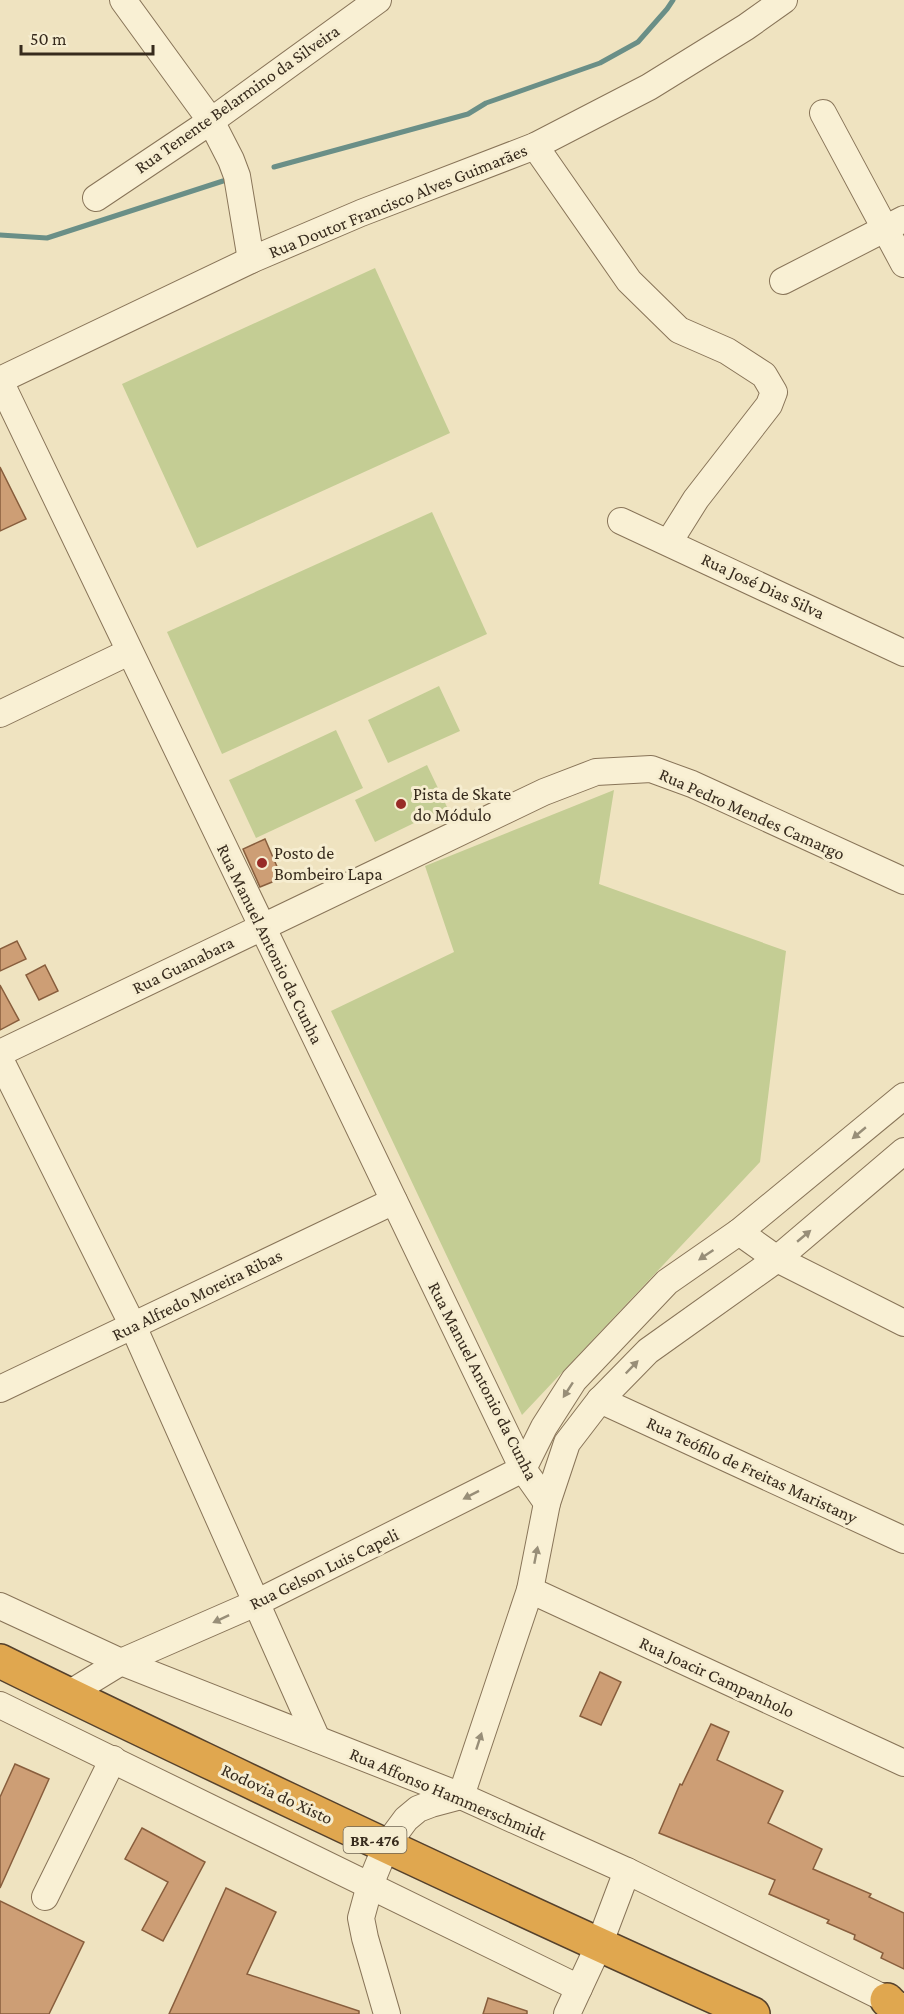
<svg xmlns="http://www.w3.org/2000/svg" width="904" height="2014" font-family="'Crimson Pro',serif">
	<rect width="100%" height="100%" fill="#efe3c0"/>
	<!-- green -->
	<g fill="#c4cd94">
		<polygon points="375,268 450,433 197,548 122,384"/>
		<polygon points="432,512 487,634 222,754 167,632"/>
		<polygon points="439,686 460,731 388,763 368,720"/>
		<polygon points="336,730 363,788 256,838 229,780"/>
		<polygon points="427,765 447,807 375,842 355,800"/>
		<polygon points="614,790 599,884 786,951 760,1162 522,1415 331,1011 454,952 425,866"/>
	</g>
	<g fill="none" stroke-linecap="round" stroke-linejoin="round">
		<!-- stream -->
		<g stroke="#6a8f87" stroke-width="5">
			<polyline points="274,167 468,114 486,103 600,63 638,42 667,9 673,0"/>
			<polyline points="0,235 47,238 223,181"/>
		</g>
	</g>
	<!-- building -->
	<g fill="#cd9e75" stroke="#885e3d" stroke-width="1.5">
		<polygon points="0,467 26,519 0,531"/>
		<polygon points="265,839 282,878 260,887 243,849"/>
		<polygon points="17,941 26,959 0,971 0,949"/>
		<polygon points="45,965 58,991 39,1000 26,975"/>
		<polygon points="0,985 19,1020 0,1030"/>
		<polygon points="600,1672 621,1682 601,1725 580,1716"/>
		<polygon points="711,1724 729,1732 717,1760 783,1791 768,1823 822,1849 813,1869 871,1894 869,1897 904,1913 904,1969 881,1958 883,1953 854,1939 855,1935 827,1923 829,1920 769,1894 775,1880 659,1833 680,1784 682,1785"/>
		<polygon points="15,1764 49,1779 0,1888 0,1797"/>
		<polygon points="142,1828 205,1862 163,1941 142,1930 168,1882 125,1859"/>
		<polygon points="226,1888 276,1912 247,1974 359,2011 359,2014 169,2014"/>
		<polygon points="0,1901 84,1942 49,2014 0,2014"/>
		<polygon points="488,1998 527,2011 527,2014 483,2014"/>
	</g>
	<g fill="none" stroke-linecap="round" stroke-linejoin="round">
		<!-- minor casing -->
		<g stroke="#887458" stroke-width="28">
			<g id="minor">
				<polyline points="123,0 211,121 231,160 237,176 251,260"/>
				<polyline points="823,113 904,264"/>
				<polyline points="535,146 629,281 679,330 727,351 764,375 774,392 769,405 696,499 669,542"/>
				<polyline points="96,198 211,121 378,0"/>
				<polyline points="783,281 904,219"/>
				<polyline points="0,380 251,260 361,213 535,146 649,87 746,27 784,0"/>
				<polyline points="0,381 523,1469 547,1503"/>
				<polyline points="621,521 904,653"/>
				<polyline points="0,714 129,652"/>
				<polyline points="0,1053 544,792 596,772 651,769 692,784 904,881"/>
				<polyline points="0,1059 133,1326 317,1739"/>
				<polyline points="739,1232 777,1259 904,1323"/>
				<polyline points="0,1389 394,1201"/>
				<polyline points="600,1400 904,1540"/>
				<polyline points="530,1590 904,1763"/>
				<polyline points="0,1606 121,1662 461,1796 627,1871 904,2008"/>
				<polyline points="67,1695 121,1662 256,1603 523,1469 544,1427 574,1380 667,1282 739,1232 904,1096"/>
				<polyline points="0,1705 579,1988"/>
				<polyline points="45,1897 113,1759"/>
				<polyline points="387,2014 365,1938 361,1918 370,1885 386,1846 406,1819 418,1809 431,1804 461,1796 530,1590 547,1503 567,1443 600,1400 648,1351 777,1259 904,1151"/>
				<polyline points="567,2014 599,1945 627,1871"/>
			</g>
		</g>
		<!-- highway casing -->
		<g stroke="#55412c" stroke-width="36">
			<g id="highway">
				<path d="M0,1661C95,1708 191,1753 287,1799C441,1872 596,1944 753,2014"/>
				<polyline points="887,2000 901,2014"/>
			</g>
		</g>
		<!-- minor -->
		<use href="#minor" stroke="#f9f0d4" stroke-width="26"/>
		<!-- highway -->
		<use href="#highway" stroke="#e0a74f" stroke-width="33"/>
	</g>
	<!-- one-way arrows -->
	<defs><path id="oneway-solid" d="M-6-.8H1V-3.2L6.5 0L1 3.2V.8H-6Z" transform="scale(1.5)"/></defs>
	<g fill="#988e78">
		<use href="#oneway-solid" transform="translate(859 1133) rotate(140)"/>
		<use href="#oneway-solid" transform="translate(804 1236) rotate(-40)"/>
		<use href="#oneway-solid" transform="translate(706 1255) rotate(146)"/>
		<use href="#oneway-solid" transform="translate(632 1367) rotate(-46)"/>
		<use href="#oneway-solid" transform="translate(568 1390) rotate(123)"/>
		<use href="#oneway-solid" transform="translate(471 1495) rotate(153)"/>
		<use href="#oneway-solid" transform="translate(536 1555) rotate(-79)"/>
		<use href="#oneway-solid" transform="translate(221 1619) rotate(155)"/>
		<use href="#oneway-solid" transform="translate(479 1741) rotate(-72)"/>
	</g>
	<!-- markers -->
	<g fill="#982b27" stroke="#f6edd0" stroke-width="2">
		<circle cx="401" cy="804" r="6"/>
		<circle cx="262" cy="863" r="6"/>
	</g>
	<g text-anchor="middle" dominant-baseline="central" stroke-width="6" stroke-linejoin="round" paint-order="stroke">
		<!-- shield labels -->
		<rect fill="#f6edd0" stroke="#706553" stroke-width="1.5" x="343.5" y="1827" width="63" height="26" rx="4.5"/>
		<g font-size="16" font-weight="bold" fill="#372b1d">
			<text x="375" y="1840">BR-476</text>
		</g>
		<!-- street labels -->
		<g font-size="18" fill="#372b1d" stroke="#f6edd0">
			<text transform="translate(237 99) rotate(-35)">Rua Tenente Belarmino da Silveira</text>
			<text transform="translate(398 201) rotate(-22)">Rua Doutor Francisco Alves Guimarães</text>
			<text transform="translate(763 586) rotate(25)">Rua José Dias Silva</text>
			<text transform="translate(752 814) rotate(24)">Rua Pedro Mendes Camargo</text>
			<text transform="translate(270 944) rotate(64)">Rua Manuel Antonio da Cunha</text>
			<text transform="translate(183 965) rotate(-26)">Rua Guanabara</text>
			<text transform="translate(197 1295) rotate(-26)">Rua Alfredo Moreira Ribas</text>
			<text transform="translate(483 1381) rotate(63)">Rua Manuel Antonio da Cunha</text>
			<text transform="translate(752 1470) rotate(25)">Rua Teófilo de Freitas Maristany</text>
			<text transform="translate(324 1569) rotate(-26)">Rua Gelson Luis Capeli</text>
			<text transform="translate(717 1677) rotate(25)">Rua Joacir Campanholo</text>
			<text transform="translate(277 1794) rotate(25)">Rodovia do Xisto</text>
			<text transform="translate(448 1794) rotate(23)">Rua Affonso Hammerschmidt</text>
		</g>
		<!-- poi labels -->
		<g font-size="18" fill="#372b1d" stroke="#f6edd0" text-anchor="start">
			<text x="413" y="794">Pista de Skate<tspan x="413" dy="21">do Módulo</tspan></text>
			<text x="274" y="853">Posto de<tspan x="274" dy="21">Bombeiro Lapa</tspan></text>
		</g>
	</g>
	<!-- scale -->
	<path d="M21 45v9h132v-9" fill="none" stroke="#372b1d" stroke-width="3"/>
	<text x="30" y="45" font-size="18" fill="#372b1d" stroke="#f6edd0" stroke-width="4.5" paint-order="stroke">50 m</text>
</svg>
